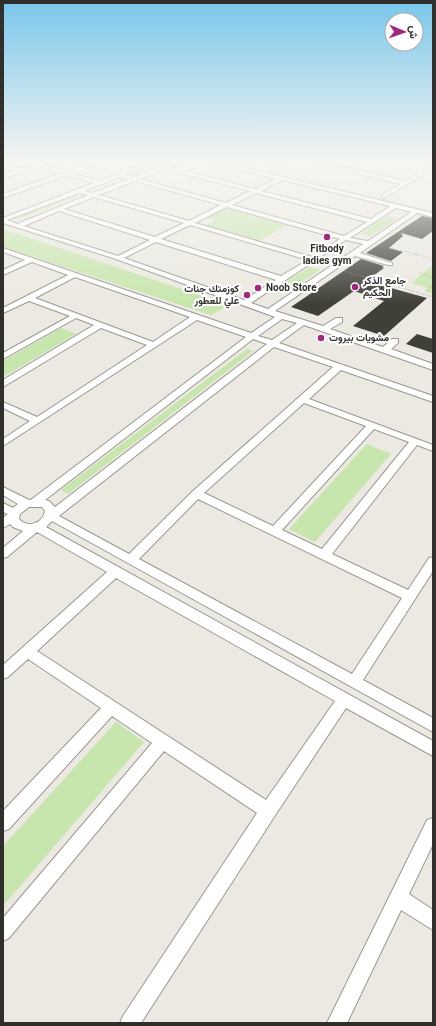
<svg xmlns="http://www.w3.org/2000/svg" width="436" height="1026" font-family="Georgia,Vazirmatn,serif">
	<rect width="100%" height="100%" fill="#ebe9e1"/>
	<!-- green -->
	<g fill="#c7e6ad">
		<polygon points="3,160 10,160 30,166 3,175"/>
		<polygon points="322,160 409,179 405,182 310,161"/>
		<polygon points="69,195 75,197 17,220 11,218"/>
		<polygon points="229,207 289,224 259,241 205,225 217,220 207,217"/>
		<polygon points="387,216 397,219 371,236 361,233"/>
		<polygon points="3,229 229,305 211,315 3,247"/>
		<polygon points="433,265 433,294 425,291 429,288 411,283"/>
		<polygon points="310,267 320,270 286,293 275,289"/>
		<polygon points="61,328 76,334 3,377 3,361"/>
		<polygon points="247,349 253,351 68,494 61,490"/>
		<polygon points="367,444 391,454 315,542 289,529"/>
		<polygon points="116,722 144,742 3,906 3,846"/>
	</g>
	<!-- building -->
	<g fill="#403f38">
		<polygon points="422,216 433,218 433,231 422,239 401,233 403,236 389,248 403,252 391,261 366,253"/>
		<polygon points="361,259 384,266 382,267 384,268 366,281 427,298 384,336 353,326 384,301 354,291 318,316 291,307"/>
		<polygon points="417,334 433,339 433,353 406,344"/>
	</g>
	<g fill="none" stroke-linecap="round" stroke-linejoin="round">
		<!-- street casing -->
		<g stroke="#999790" stroke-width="2">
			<g id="street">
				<path d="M20,160C27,160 32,162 38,163C43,163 49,160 55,160L44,165L67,171L98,160H106L72,173L99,181L154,160H162L125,175L134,177L177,160H185L169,167L255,189L276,179L202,160H212L433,213V217L417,213L360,253L392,263V265H388L355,256L275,311L323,326L336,318H342V322L330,329L383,347L392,339H398V343L391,349L433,364V370L304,325L279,343L433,396V402L341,370L309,399L433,445V451L417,445L332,554L408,590L429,558L433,557V571L363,680L433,718V732L52,521L46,527L433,741V756L346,708L274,817L141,1023H120L123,1016L257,813L164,751L9,938L3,941V918L152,743L112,716L9,829L3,831V811L101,708L28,659L8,677L3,679V665L107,572L37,532L7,557L3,558V548L23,531L13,527L10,524L3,528V518L8,514L3,512V503L13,508L18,504L3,495V487L29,500L32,499L246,337L197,320L3,446V439L30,421L3,408V402L37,417L147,345L101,328L3,387V380L94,325L76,318L3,359V353L70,316L29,301L3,313V308L68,275L32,262L3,275V270L25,260L3,252V248L251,333L275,317L116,259L3,223V218L94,183L67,175L3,198V194L61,173L39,166L3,179V175L33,165ZM164,169L250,191L226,203L140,179ZM120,177L129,179L93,193L84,191ZM282,180L390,206L371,219L261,191ZM135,181L221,205L189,221L99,195ZM79,193L88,195L17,224L7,220ZM256,193L367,222L344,236L232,205ZM94,197L184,223L155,237L64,209ZM227,207L340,239L312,257L195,223ZM396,208L411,212L368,241L350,238ZM59,211L150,240L118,256L24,226ZM190,225L308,260L281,276L161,239ZM346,240L363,244L268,309L251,303ZM156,242L276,280L244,300L124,258ZM75,277L190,317L153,342L35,298ZM282,319L297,323L272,340L258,336ZM253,339L267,344L55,507L49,501L45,500ZM274,347L333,367L193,491L129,554L59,516ZM304,403L366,426L273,526L204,493ZM374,429L409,442L322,549L282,530ZM198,499L402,598L352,674L139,559ZM29,507H42L45,511C43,523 28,529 19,519L20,514ZM116,578L335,701L266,800L37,651Z"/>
				<polygon points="285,160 292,160 273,170 268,169"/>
				<polygon points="299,160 309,160 405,181 433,165 413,160 433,162 433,169 384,198 382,197 382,195 401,184"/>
				<polygon points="433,818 433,844 409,894 433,910 433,930 401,910 347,1023 327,1023 427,820"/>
			</g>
		</g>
		<!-- path-far1 -->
		<polyline stroke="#96958f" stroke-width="1" stroke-dasharray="0.5 1.5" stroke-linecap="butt" points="381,245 418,255"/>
		<!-- path -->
		<g stroke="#96958f" stroke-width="1.5" stroke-dasharray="0.5 2" stroke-linecap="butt">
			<polyline points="414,254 433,259"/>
			<polyline points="344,271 433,297"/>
			<polyline points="419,273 433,277"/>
			<polyline points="427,290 433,285"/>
		</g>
		<!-- street -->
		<use href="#street" fill="#fff" fill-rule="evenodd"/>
	</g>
	<!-- sky -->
	<linearGradient id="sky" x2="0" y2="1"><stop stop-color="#79c7ea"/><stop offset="0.53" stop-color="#f6f5f2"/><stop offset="1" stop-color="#f6f5f2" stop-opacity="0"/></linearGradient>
	<rect width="436" height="304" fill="url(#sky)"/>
	<!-- markers -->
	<g fill="#9f2780" stroke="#fff" stroke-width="1.5">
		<circle cx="327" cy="237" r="4"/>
		<circle cx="355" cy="287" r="4"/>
		<circle cx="258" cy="288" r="4"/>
		<circle cx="247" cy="295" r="4"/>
		<circle cx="321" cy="338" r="4"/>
	</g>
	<g text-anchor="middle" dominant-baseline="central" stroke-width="4" stroke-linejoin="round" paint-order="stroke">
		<!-- far-poi labels -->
		<g font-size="10" font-weight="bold" fill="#302f2c" stroke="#fff" text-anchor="start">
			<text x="327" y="249" text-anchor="middle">Fitbody<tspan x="327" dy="12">ladies gym</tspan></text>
			<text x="363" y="281">جامع الذكر<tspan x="363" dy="12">الحكيم</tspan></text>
			<text x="266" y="288">Noob Store</text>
			<text x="239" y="289" text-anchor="end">كوزمتك جنات<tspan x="239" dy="12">عليٌ للعطور</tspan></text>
			<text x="329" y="338">مشويات بيروت</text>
		</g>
	</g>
	<!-- border -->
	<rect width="436" height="1026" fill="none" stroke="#302f2c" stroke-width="8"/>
	<!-- north arrow -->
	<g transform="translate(404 32) rotate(92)"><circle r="19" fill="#ffffff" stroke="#acacab"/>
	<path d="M0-3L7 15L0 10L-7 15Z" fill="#9f2780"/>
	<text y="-6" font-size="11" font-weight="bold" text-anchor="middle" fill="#302f2c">ش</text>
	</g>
</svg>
